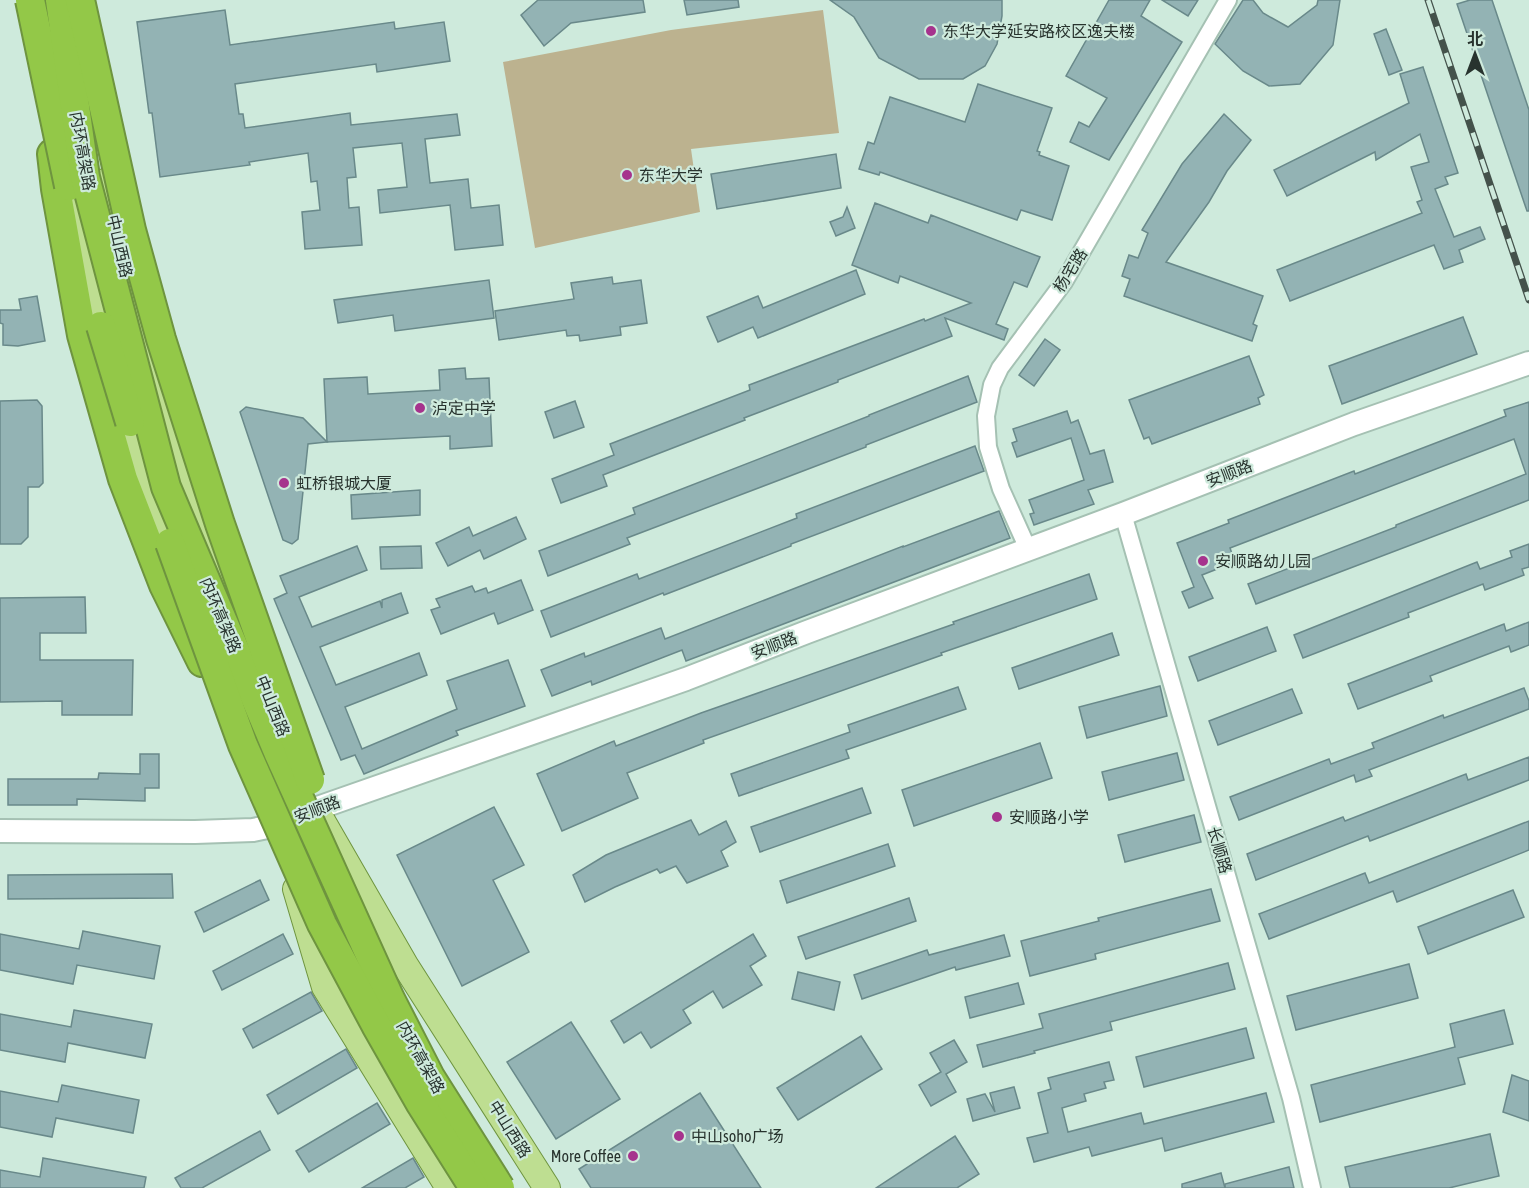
<svg xmlns="http://www.w3.org/2000/svg" width="1529" height="1188" font-family="'Asap Condensed','Noto Sans SC',sans-serif">
	<rect width="100%" height="100%" fill="#ceeadc"/>
	<!-- green -->
	<polygon fill="#bcb28f" points="823,10 839,133 691,149 700,212 535,248 503,62 671,30"/>
	<!-- building -->
	<g fill="#93b3b4" stroke="#69898a" stroke-width="1.5">
		<polygon points="538,0 643,0 645,12 571,23 544,46 521,15"/>
		<polygon points="684,0 738,0 739,7 687,15"/>
		<polygon points="830,0 1002,0 1002,16 997,44 985,66 963,79 919,79 879,58 854,17"/>
		<polygon points="1109,0 1150,0 1141,16 1182,42 1109,160 1070,142 1079,122 1089,127 1107,98 1066,76"/>
		<polygon points="1162,0 1198,0 1188,16"/>
		<polygon points="1243,0 1253,0 1263,13 1288,27 1317,5 1318,0 1340,0 1333,45 1300,84 1269,86 1243,71 1215,44"/>
		<polygon points="1470,0 1492,0 1529,110 1529,211 1527,211 1457,4"/>
		<polygon points="225,10 230,45 394,22 395,29 444,22 450,61 377,72 376,64 235,84 239,114 243,114 245,128 350,113 351,125 457,114 460,135 425,139 430,183 468,179 471,208 499,205 503,245 455,250 450,205 380,213 378,190 407,187 402,143 353,148 356,177 347,178 349,208 359,207 362,245 305,249 302,212 320,210 317,181 311,182 308,153 249,162 250,165 160,177 152,113 149,113 137,22"/>
		<polygon points="1386,29 1402,70 1389,75 1374,34"/>
		<polygon points="1423,67 1458,173 1445,177 1448,184 1435,189 1454,237 1480,227 1485,239 1459,250 1463,262 1444,269 1434,245 1290,301 1277,270 1422,213 1417,202 1422,200 1411,167 1429,162 1420,134 1376,160 1375,152 1287,196 1274,170 1409,103 1400,74"/>
		<polygon points="978,84 1052,108 1037,151 1040,152 1039,155 1069,166 1052,220 1021,210 1017,220 880,172 879,175 859,169 868,142 874,144 890,97 965,122"/>
		<polygon points="1224,114 1251,140 1227,171 1209,202 1166,262 1263,296 1253,324 1257,326 1252,341 1124,296 1130,279 1122,276 1129,255 1138,258 1148,233 1142,230 1182,164"/>
		<polygon points="836,154 841,188 717,209 711,174"/>
		<polygon points="875,203 928,223 931,215 1040,257 1027,287 1014,282 996,324 1008,329 1004,340 945,318 952,336 838,380 838,382 744,418 745,420 603,475 607,486 561,503 552,479 614,455 610,444 750,390 749,385 924,319 925,321 971,303 900,276 898,283 852,265"/>
		<polygon points="847,207 855,228 836,236 830,222 843,217"/>
		<polygon points="856,270 865,294 758,338 753,327 718,342 707,317 758,296 763,308"/>
		<polygon points="612,277 613,284 641,280 647,323 620,327 621,335 580,341 579,335 567,336 566,330 499,340 495,311 574,299 571,283"/>
		<polygon points="489,280 494,318 395,331 393,315 338,323 334,300"/>
		<polygon points="37,296 45,341 18,346 3,345 3,324 0,323 0,310 21,310 19,299"/>
		<polygon points="1463,317 1477,354 1342,404 1329,366"/>
		<polygon points="1045,339 1060,350 1034,386 1019,375"/>
		<polygon points="1249,356 1264,395 1258,398 1260,404 1152,444 1149,437 1144,439 1129,400"/>
		<polygon points="465,368 466,379 489,378 492,446 450,449 450,436 327,442 324,379 367,377 368,394 440,390 439,370"/>
		<polygon points="968,376 977,402 866,445 866,447 627,538 630,544 548,576 539,551 635,514 633,508 869,416 869,415"/>
		<polygon points="37,400 42,406 43,483 39,487 28,487 28,537 21,544 0,544 0,401"/>
		<polygon points="575,401 584,427 554,438 545,412"/>
		<polygon points="1529,402 1529,500 1256,604 1248,584 1396,527 1396,525 1526,474 1514,439 1230,548 1235,562 1202,575 1213,598 1189,608 1182,592 1194,587 1177,543 1229,523 1228,520 1354,471 1355,474 1506,416 1504,410"/>
		<polygon points="246,407 303,418 327,442 308,444 298,539 292,544 283,540 240,412"/>
		<polygon points="1067,411 1071,423 1078,420 1090,454 1104,450 1113,482 1088,490 1094,504 1034,525 1030,514 1034,513 1029,500 1084,480 1071,438 1017,457 1012,443 1017,441 1013,429"/>
		<polygon points="975,446 984,471 791,544 791,546 664,595 663,593 551,637 541,611 637,574 639,579 797,518 796,514"/>
		<polygon points="420,490 420,515 352,519 351,495"/>
		<polygon points="999,511 1010,538 686,661 682,650 592,685 591,681 552,696 541,670 584,653 585,657 661,628 665,639 903,546 903,547"/>
		<polygon points="516,517 526,539 484,559 480,550 448,566 436,543 469,527 473,536"/>
		<polygon points="1529,544 1529,567 1522,569 1524,575 1485,590 1483,584 1408,613 1409,617 1303,658 1294,635 1477,562 1480,569 1512,557 1510,551"/>
		<polygon points="357,546 367,570 299,597 312,627 380,601 382,608 382,600 401,593 408,613 320,647 336,685 419,653 427,675 345,707 362,749 457,709 447,681 508,660 525,706 456,731 458,735 364,774 355,755 341,760 274,599 287,593 280,576"/>
		<polygon points="421,546 422,568 381,569 380,547"/>
		<polygon points="1089,574 1097,599 941,653 942,655 703,740 704,743 627,773 638,798 562,831 537,774 614,741 616,746 701,713 954,624 953,622"/>
		<polygon points="521,580 533,610 498,624 494,613 441,634 431,610 440,607 436,599 472,586 475,592 486,588 488,593"/>
		<polygon points="85,597 86,633 40,633 40,660 133,660 132,715 62,715 62,701 0,702 0,598"/>
		<polygon points="1529,622 1529,645 1511,652 1509,646 1430,676 1432,681 1358,709 1348,684 1504,624 1506,631"/>
		<polygon points="1267,627 1276,651 1198,681 1189,657"/>
		<polygon points="1112,633 1119,655 1019,689 1012,668"/>
		<polygon points="1160,686 1167,716 1087,738 1079,707"/>
		<polygon points="958,687 966,709 846,750 849,758 739,796 731,774 850,732 848,725"/>
		<polygon points="1524,688 1529,701 1529,709 1369,770 1372,776 1356,782 1354,775 1239,820 1230,797 1329,759 1331,764 1374,748 1372,743 1443,715 1444,718"/>
		<polygon points="1292,689 1302,713 1218,745 1209,721"/>
		<polygon points="1040,743 1052,778 914,826 902,790"/>
		<polygon points="1177,753 1184,780 1109,800 1102,772"/>
		<polygon points="140,754 159,754 159,788 145,788 145,801 77,799 77,805 8,805 8,779 98,779 99,773 140,774"/>
		<polygon points="1529,757 1529,780 1370,841 1368,836 1256,880 1247,854 1343,817 1345,821 1466,774 1468,780"/>
		<polygon points="862,788 871,813 760,852 751,827"/>
		<polygon points="494,807 524,865 493,880 529,952 462,986 397,855"/>
		<polygon points="1194,815 1201,842 1125,862 1118,835"/>
		<polygon points="691,820 699,835 726,821 736,842 721,851 728,866 687,883 676,866 660,873 657,869 615,887 585,902 573,875 606,855"/>
		<polygon points="1529,821 1529,850 1397,902 1393,891 1269,939 1259,914 1365,873 1369,883"/>
		<polygon points="888,844 895,866 787,903 780,881"/>
		<polygon points="172,874 173,898 8,899 8,875"/>
		<polygon points="260,880 269,900 204,932 195,912"/>
		<polygon points="1211,889 1220,921 1095,954 1096,959 1030,976 1021,941 1099,921 1098,918"/>
		<polygon points="1513,890 1524,917 1428,954 1418,927"/>
		<polygon points="909,898 916,921 806,959 798,937"/>
		<polygon points="83,931 160,946 154,979 77,965 73,984 0,970 0,934 79,949"/>
		<polygon points="283,934 293,954 222,990 213,971"/>
		<polygon points="753,934 766,956 750,966 762,985 723,1008 713,991 683,1010 691,1023 651,1048 641,1032 624,1043 611,1021"/>
		<polygon points="1004,935 1010,956 956,970 955,967 862,999 854,975 927,950 929,955"/>
		<polygon points="1228,963 1235,989 1110,1022 1112,1030 1034,1051 1035,1053 983,1067 977,1045 1043,1028 1039,1014"/>
		<polygon points="1409,964 1418,998 1296,1030 1287,996"/>
		<polygon points="798,972 840,982 834,1010 792,999"/>
		<polygon points="1018,983 1024,1004 970,1018 965,997"/>
		<polygon points="311,992 322,1011 253,1048 243,1029"/>
		<polygon points="74,1010 152,1024 145,1058 68,1043 65,1062 0,1050 0,1014 71,1027"/>
		<polygon points="1504,1010 1513,1044 1458,1058 1465,1084 1320,1122 1311,1085 1455,1047 1450,1024"/>
		<polygon points="571,1022 620,1099 556,1139 507,1062"/>
		<polygon points="1246,1028 1254,1058 1144,1087 1136,1057"/>
		<polygon points="861,1036 882,1069 798,1120 777,1088"/>
		<polygon points="954,1040 967,1062 946,1074 956,1092 931,1106 919,1085 941,1072 930,1053"/>
		<polygon points="346,1049 357,1068 278,1114 267,1095"/>
		<polygon points="1109,1062 1114,1080 1104,1082 1106,1088 1084,1094 1086,1101 1062,1108 1068,1132 1141,1113 1144,1124 1266,1093 1274,1122 1165,1151 1162,1138 1092,1156 1089,1147 1034,1162 1027,1138 1048,1133 1038,1093 1051,1089 1048,1078"/>
		<polygon points="1512,1075 1529,1081 1529,1121 1503,1112"/>
		<polygon points="62,1085 139,1100 133,1133 56,1118 52,1137 0,1127 0,1091 58,1102"/>
		<polygon points="1014,1087 1020,1108 973,1121 967,1099 985,1094 995,1112 990,1093"/>
		<polygon points="700,1093 761,1188 591,1188 579,1169"/>
		<polygon points="377,1103 390,1124 309,1172 296,1151"/>
		<polygon points="260,1131 270,1150 202,1188 181,1188 175,1178"/>
		<polygon points="1490,1134 1499,1176 1449,1188 1350,1188 1345,1167"/>
		<polygon points="955,1136 979,1174 957,1188 876,1188"/>
		<polygon points="43,1158 146,1177 144,1188 0,1188 0,1170 40,1177"/>
		<polygon points="413,1158 424,1177 405,1188 362,1188"/>
		<polygon points="1289,1167 1294,1188 1225,1188 1225,1184"/>
		<polygon points="1221,1173 1225,1188 1182,1188 1182,1184"/>
	</g>
	<g fill="none" stroke-linecap="round" stroke-linejoin="round">
		<!-- street casing -->
		<g stroke="#a5c1b3" stroke-width="20">
			<g id="street">
				<polyline points="1123,514 1291,1098 1312,1188"/>
				<polyline points="1028,549 1001,489 988,447 986,416 992,385 1000,368 1064,282 1228,0"/>
			</g>
		</g>
		<!-- secondary casing -->
		<g stroke="#a5c1b3" stroke-width="26">
			<polyline id="secondary" points="0,831 195,832 253,830 277,825 315,809 686,679 807,632 1123,514 1354,424 1529,363"/>
		</g>
		<!-- primary casing -->
		<g stroke="#6e943f" stroke-width="28">
			<g id="primary">
				<polyline points="107,181 118,244 140,328 190,490 249,647"/>
				<polyline points="78,195 84,229 109,344"/>
				<polyline points="125,403 174,563"/>
				<polyline points="318,814 405,965 547,1188"/>
				<polyline points="296,889 325,987 449,1188"/>
			</g>
		</g>
		<!-- highway casing -->
		<g stroke="#6e943f" stroke-width="32">
			<polyline id="highway" points="52,154 56,189 82,335 123,479 164,585 202,662"/>
		</g>
		<!-- street -->
		<use href="#street" stroke="#fff" stroke-width="16"/>
		<!-- secondary -->
		<use href="#secondary" stroke="#fff" stroke-width="22"/>
		<!-- primary -->
		<use href="#primary" stroke="#bede91" stroke-width="26"/>
		<!-- highway -->
		<use href="#highway" stroke="#93c848" stroke-width="28"/>
		<!-- rail casing -->
		<g stroke="#44524b" stroke-width="7">
			<polyline id="rail" points="1428,0 1529,300"/>
		</g>
		<!-- rail -->
		<use href="#rail" stroke="#ceeadc" stroke-width="4.5" stroke-dasharray="14" stroke-linecap="butt"/>
		<!-- highway-bridge casing -->
		<g stroke="#6e943f" stroke-width="32" stroke-linecap="butt">
			<g id="highway-bridge">
				<polyline points="30,0 69,186"/>
				<polyline points="60,0 85,177 166,487 279,754 390,999 430,1077 500,1188"/>
				<polyline points="80,0 131,230 161,339 220,524 310,780"/>
				<polyline points="101,326 130,422"/>
				<polyline points="170,543 243,745 322,924 376,1025 421,1104 474,1188"/>
			</g>
		</g>
		<!-- highway-bridge -->
		<use href="#highway-bridge" stroke="#93c848" stroke-width="28"/>
	</g>
	<!-- markers -->
	<g fill="#a6338d" stroke="#ceeadc" stroke-width="2">
		<circle cx="931" cy="31" r="6"/>
		<circle cx="627" cy="175" r="6"/>
		<circle cx="420" cy="408" r="6"/>
		<circle cx="284" cy="483" r="6"/>
		<circle cx="1203" cy="561" r="6"/>
		<circle cx="997" cy="817" r="6"/>
		<circle cx="679" cy="1136" r="6"/>
		<circle cx="633" cy="1156" r="6"/>
	</g>
	<g text-anchor="middle" dominant-baseline="central" stroke-width="4.5" stroke-linejoin="round" paint-order="stroke">
		<!-- poi labels -->
		<g font-size="16" fill="#28332e" stroke="#ceeadc" text-anchor="start">
			<text x="943" y="31">东华大学延安路校区逸夫楼</text>
			<text x="639" y="175">东华大学</text>
			<text x="432" y="408">泸定中学</text>
			<text x="296" y="483">虹桥银城大厦</text>
			<text x="1215" y="561">安顺路幼儿园</text>
			<text x="1009" y="817">安顺路小学</text>
			<text x="691" y="1136">中山soho广场</text>
			<text x="621" y="1156" text-anchor="end">More Coffee</text>
		</g>
		<!-- street labels -->
		<g font-size="16" fill="#28332e" stroke="#ceeadc">
			<text transform="translate(83 151) rotate(80)">内环高架路</text>
			<text transform="translate(120 246) rotate(77)">中山西路</text>
			<text transform="translate(1070 270) rotate(-58)">杨宅路</text>
			<text transform="translate(1229 473) rotate(-21)">安顺路</text>
			<text transform="translate(221 615) rotate(67)">内环高架路</text>
			<text transform="translate(774 645) rotate(-21)">安顺路</text>
			<text transform="translate(273 706) rotate(68)">中山西路</text>
			<text transform="translate(317 809) rotate(-21)">安顺路</text>
			<text transform="translate(1220 850) rotate(74)">长顺路</text>
			<text transform="translate(421 1057) rotate(61)">内环高架路</text>
			<text transform="translate(510 1129) rotate(58)">中山西路</text>
		</g>
	</g>
	<!-- north arrow -->
	<g transform="translate(1475 54)" stroke="#ceeadc" stroke-width="4.5" paint-order="stroke">
	<path d="M0-4.5L10 22L0 15L-10 22Z" fill="#28332e"/>
	<text y="-9" font-size="16" font-weight="bold" text-anchor="middle" fill="#28332e">北</text>
	</g>
</svg>
